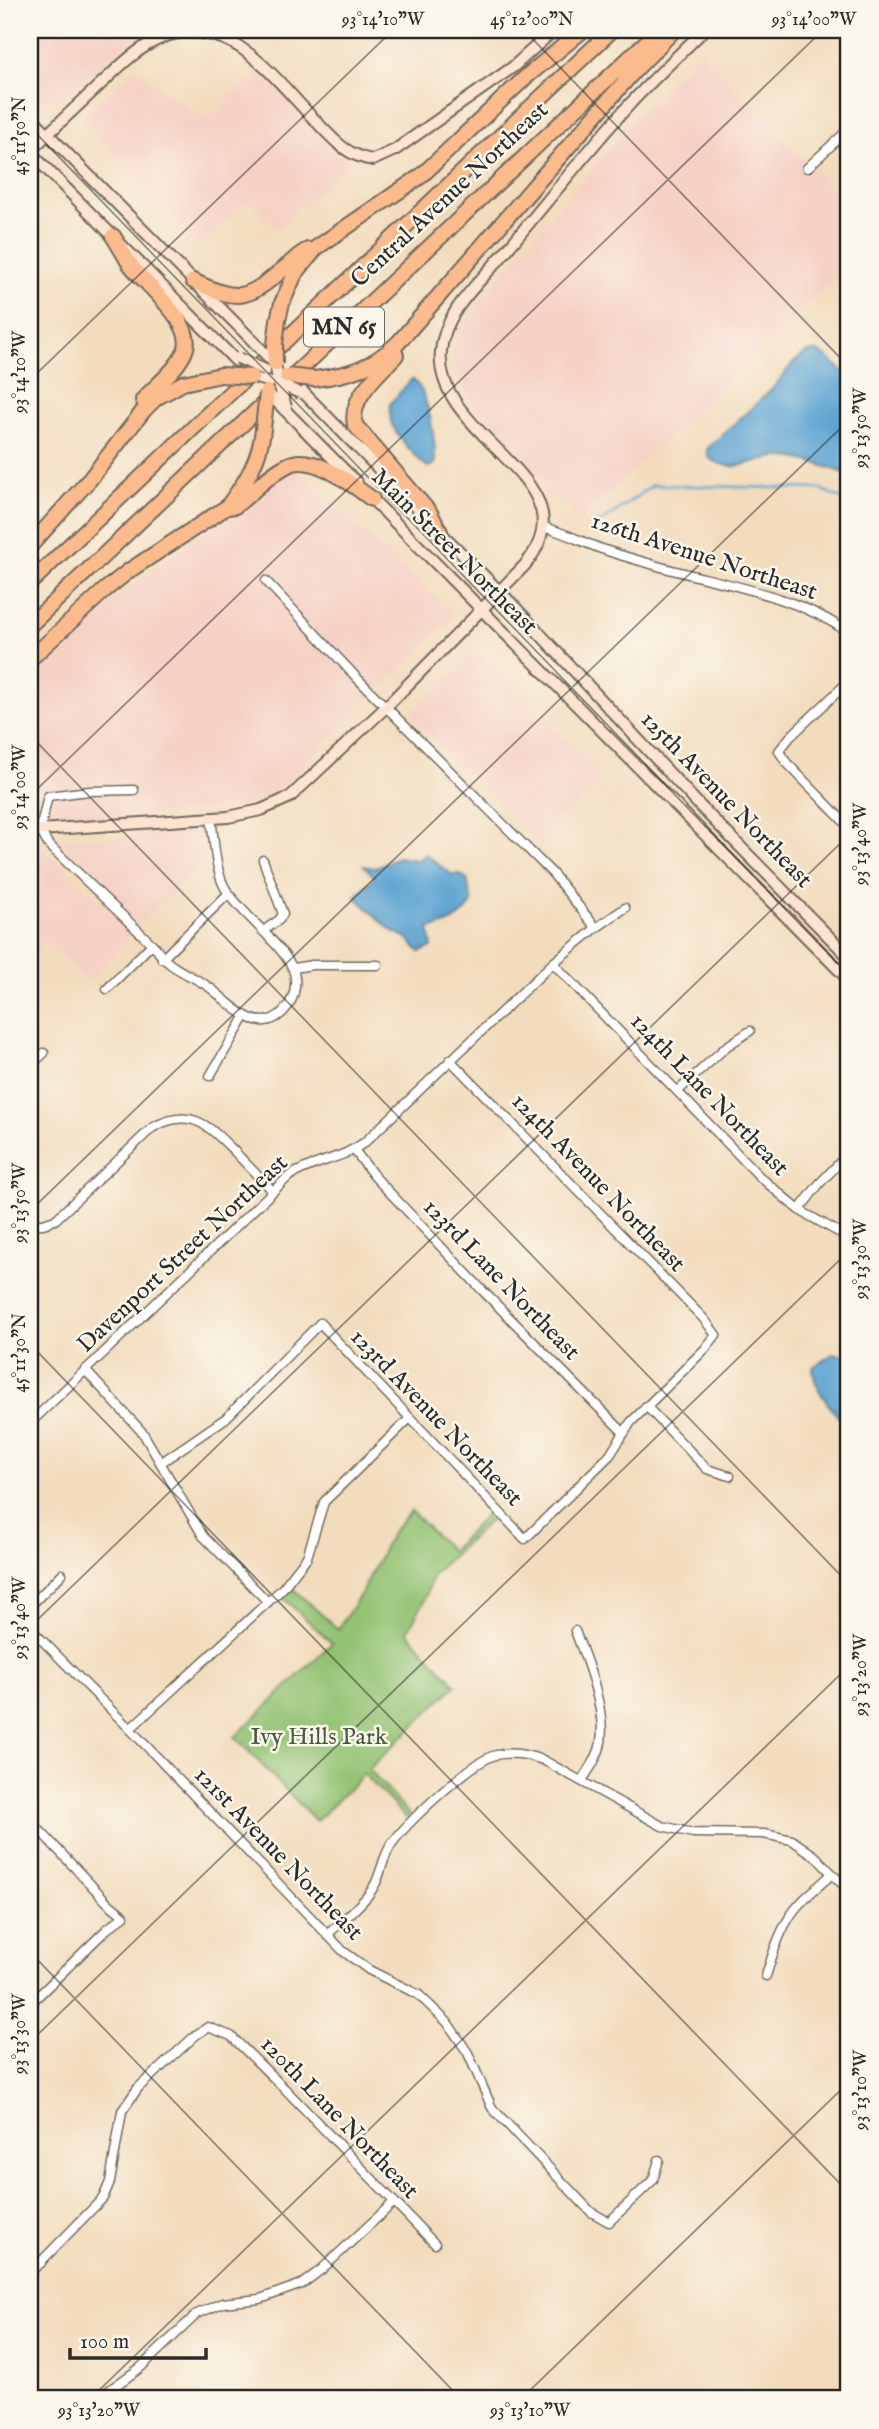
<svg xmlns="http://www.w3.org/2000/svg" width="879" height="2429" font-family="'IM FELL English',serif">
	<rect width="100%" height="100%" fill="#fbf7ec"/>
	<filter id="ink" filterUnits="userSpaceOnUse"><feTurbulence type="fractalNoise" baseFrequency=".0143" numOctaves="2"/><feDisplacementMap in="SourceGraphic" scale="14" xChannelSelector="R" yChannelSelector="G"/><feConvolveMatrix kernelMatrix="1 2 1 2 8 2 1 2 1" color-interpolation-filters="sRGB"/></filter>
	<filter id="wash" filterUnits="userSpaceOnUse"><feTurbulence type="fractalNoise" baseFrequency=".00686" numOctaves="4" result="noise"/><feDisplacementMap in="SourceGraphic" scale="28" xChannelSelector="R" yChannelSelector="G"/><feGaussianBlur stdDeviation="1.57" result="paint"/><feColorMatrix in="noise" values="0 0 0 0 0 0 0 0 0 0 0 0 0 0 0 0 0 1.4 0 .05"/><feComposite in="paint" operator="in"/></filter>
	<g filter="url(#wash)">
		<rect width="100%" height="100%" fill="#f3dcbd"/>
		<!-- built -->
		<g fill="#f6d1c5">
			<polygon points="30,30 153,30 131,39 58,103 42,102 30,90"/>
			<polygon points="702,51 849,207 849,266 580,520 466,396 452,356 456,330 635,118"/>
			<polygon points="135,70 207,120 260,70 350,162 277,230 247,200 200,247 81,118"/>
			<polygon points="294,467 455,616 261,805 37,826 30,829 30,671 119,595"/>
			<polygon points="476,651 594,767 598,782 537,841 409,715"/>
			<polygon points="207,829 207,856 138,926 58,841"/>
			<polygon points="41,847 133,933 88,981 46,942 30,957 30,854"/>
		</g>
		<!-- green -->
		<polygon fill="#92c272" stroke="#5e764e" stroke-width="2" points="491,1510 496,1515 433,1574 424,1601 407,1632 456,1685 369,1769 410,1815 406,1818 364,1774 316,1821 235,1737 332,1643 282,1597 292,1588 338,1629 362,1592 392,1532 411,1511 451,1551"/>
		<!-- water -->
		<g fill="#5ba3d2" stroke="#43677e" stroke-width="2">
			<path d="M815,351L826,356L849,377V474C827,468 801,456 778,457C750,459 735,476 709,458L707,449L772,389L792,364L807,352Z"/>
			<path d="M412,379C429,389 436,446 435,464L428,467C417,460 395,434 391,422C390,416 390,409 390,404Z"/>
			<path d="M425,854L451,874H460L467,879L472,903C460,921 449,924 429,929L432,947L420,952L406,937L392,931L355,897L375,877L364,866L374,868L398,857L418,860Z"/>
			<path d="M834,1353L849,1357V1429C835,1413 812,1389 813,1367Z"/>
		</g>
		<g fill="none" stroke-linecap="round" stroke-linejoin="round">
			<!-- stream -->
			<polyline stroke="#5ba3d2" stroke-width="2.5" points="597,525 653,485 820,489 849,502"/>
		</g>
	</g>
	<g filter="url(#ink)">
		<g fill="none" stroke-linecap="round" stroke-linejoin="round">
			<!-- street casing -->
			<g stroke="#71695e" stroke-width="11">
				<g id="street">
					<polyline points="807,168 849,129"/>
					<path d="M543,527C563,532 580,541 599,548C616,554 633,559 651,564C717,584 792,592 849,633"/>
					<polyline points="266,581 357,678 553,874 596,928"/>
					<polyline points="849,681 790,737 779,751 786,762 849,827"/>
					<path d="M134,790L89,791L48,796L40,830L48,844L156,948C166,967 189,974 206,985C228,999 255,1039 283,1012C292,1003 296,991 295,978C294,952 238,913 224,886C215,869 214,838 211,818"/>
					<polyline points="263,860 283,914 279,920 263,931"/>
					<polyline points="162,959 228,894"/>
					<polyline points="553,963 760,1177 799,1210 849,1238"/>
					<polyline points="294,968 312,965 378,965"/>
					<polyline points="107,989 152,944"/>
					<polyline points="30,1066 44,1053"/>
					<polyline points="210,1076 245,1017"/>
					<polyline points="678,1091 727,1046 750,1031"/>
					<polyline points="354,1150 375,1177 483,1291 624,1433"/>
					<polyline points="799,1210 819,1184 849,1153"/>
					<path d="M30,1224H43L55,1220L152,1128C190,1106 208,1125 234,1151C247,1165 260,1178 273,1191"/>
					<polyline points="85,1370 143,1433 203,1536 268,1602"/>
					<polyline points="646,1406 707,1469 730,1476"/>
					<path d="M30,1423L288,1177C312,1161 341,1160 365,1142L553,963L596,928L625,908"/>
					<polyline points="162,1462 226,1418 320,1323 525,1539 610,1455 631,1422 705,1349 716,1335 704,1319 450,1060"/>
					<polyline points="30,1606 62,1574"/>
					<polyline points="30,1628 130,1729 343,1951 369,1970 419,1995 447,2022 468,2053 492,2108 591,2212 609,2222 653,2180 659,2160"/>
					<path d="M575,1631C587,1661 606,1710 601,1742C599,1757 589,1769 582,1781"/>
					<polyline points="130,1729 282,1589 307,1557 324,1502 410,1418"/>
					<polyline points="30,1820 108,1903 124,1916 107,1929 30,2004"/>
					<path d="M327,1935C341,1922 357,1909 369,1894C381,1880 381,1860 391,1845C405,1824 473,1760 496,1755C513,1751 528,1755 543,1760L662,1826L693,1833L764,1834L792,1840L815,1856L849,1891"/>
					<path d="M766,1976C772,1956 778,1936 789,1918C799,1901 817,1888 832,1874"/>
					<polyline points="30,2253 41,2263"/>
					<polyline points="30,2273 103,2198 110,2182 122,2111 138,2088 196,2035 208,2027 231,2036 284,2088 435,2244"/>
					<polyline points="97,2399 140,2368 197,2314 222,2303 260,2299 302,2284 322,2269 394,2202"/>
				</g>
			</g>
			<!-- secondary casing -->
			<g stroke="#71695e" stroke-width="14">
				<g id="secondary">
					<polyline points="30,116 255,343"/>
					<path d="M30,151C54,128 79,104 104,81C120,66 138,48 159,39C184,27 218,32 241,48C267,65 288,92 310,115C330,135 344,156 373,160L395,150L513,67L554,30"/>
					<polyline points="30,152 236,361"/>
					<polyline points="252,377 279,384 275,364"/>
					<polyline points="302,391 425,516"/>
					<polyline points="284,409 357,483"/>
					<polyline points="368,495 849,980"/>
					<polyline points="436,528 513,605 700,806 849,957"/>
					<path d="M30,834L40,830L228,817L261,810L290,797L386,707L525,565C596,479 432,438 441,351C445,309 481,282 506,251C547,202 586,152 629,105C653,79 679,55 704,30"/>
				</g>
			</g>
			<!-- highway casing -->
			<g stroke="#71695e" stroke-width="18">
				<g id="highway">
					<path d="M113,236C119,245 124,255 130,264C145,285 197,324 185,351C177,370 156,385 143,400"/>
					<path d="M193,281C240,303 246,300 286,267C293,261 299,254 308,250"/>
					<polyline points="278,320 282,303 295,274 316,248 421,176 527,76 583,30"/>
					<path d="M396,355C379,374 349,397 355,425L430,513L440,532"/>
					<path d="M314,379C350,375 371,368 398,343L634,71L674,30"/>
					<path d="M230,503C247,480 260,459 263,429"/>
					<polyline points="30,546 90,479 144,410 156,398 183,383 221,375"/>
					<polyline points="30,583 612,30"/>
					<polyline points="30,625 659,30"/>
					<path d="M30,659L106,589L130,570L227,507L235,506C252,493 269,474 288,465C313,452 352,485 372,499"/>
				</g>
			</g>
			<!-- street -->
			<use href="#street" stroke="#fff" stroke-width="8"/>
			<!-- secondary -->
			<use href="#secondary" stroke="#fde4d1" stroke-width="10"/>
			<!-- highway -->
			<use href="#highway" stroke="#fbbb8d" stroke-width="14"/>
			<!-- secondary-bridge casing -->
			<g stroke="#71695e" stroke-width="14" stroke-linecap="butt">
				<g id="secondary-bridge">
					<polyline points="255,343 275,364"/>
					<polyline points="238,358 265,370"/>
					<polyline points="279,384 286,407"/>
					<polyline points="279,384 300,393"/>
					<polyline points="267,392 284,409"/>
				</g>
			</g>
			<!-- highway-bridge casing -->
			<g stroke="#71695e" stroke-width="18" stroke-linecap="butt">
				<g id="highway-bridge">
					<polyline points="275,364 275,344 278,320"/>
					<polyline points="221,375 252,377"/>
					<polyline points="287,376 314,379"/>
					<polyline points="263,429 267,392"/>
				</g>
			</g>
			<!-- secondary-bridge -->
			<use href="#secondary-bridge" stroke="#fde4d1" stroke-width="10"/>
			<!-- highway-bridge -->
			<use href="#highway-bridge" stroke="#fbbb8d" stroke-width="14"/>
		</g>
	</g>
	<!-- ticks -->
	<path fill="none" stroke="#2b2b2b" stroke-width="2" stroke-opacity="0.45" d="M524,30L849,367M30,127L849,975M30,380L393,30M30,735L849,1584M30,796L823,30M30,1211L849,420M30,1344L849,2193M30,1627L849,835M30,1952L461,2399M30,2042L849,1251M90,2399L849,1666M521,2399L849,2082"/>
	<g text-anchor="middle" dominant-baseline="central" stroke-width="5" stroke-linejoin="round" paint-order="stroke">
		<!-- shield labels -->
		<rect fill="#fbf7ec" stroke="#696865" stroke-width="2" x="304" y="307.5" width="80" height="39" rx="5"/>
		<g font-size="23" font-weight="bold" fill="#2b2b2b">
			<text x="344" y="327">MN 65</text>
		</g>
		<!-- street labels -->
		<g font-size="24" fill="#2b2b2b" stroke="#fbf7ec">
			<text transform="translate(450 195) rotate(-43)">Central Avenue Northeast</text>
			<text transform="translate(454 552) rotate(45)">Main Street Northeast</text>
			<text transform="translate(704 557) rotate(18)">126th Avenue Northeast</text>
			<text transform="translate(726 800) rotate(46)">125th Avenue Northeast</text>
			<text transform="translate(709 1095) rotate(46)">124th Lane Northeast</text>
			<text transform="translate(598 1183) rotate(46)">124th Avenue Northeast</text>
			<text transform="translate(183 1254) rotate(-43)">Davenport Street Northeast</text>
			<text transform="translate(501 1280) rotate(46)">123rd Lane Northeast</text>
			<text transform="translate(436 1418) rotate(46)">123rd Avenue Northeast</text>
			<text transform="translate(278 1854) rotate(46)">121st Avenue Northeast</text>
			<text transform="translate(339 2118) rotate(46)">120th Lane Northeast</text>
		</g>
		<!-- park labels -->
		<g font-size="24" fill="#4a5840" stroke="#fbf7ec">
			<text x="319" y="1737">Ivy Hills Park</text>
		</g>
	</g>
	<!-- margin -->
	<rect width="879" height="2429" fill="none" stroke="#fbf7ec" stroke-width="77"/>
	<!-- scale -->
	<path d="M70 2348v10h136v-10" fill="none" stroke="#2b2b2b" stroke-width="3.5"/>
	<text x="80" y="2348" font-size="21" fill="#2b2b2b" stroke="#fbf7ec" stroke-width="5" paint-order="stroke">100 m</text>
	<rect x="38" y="38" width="802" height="2352" fill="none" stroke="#2b2b2b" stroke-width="2.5"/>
	<g font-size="18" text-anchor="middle" fill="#2b2b2b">
		<text x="383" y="25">93°14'10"W</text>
		<text x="532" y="25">45°12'00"N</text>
		<text x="814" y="25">93°14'00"W</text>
		<text transform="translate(19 136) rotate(-90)" y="6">45°11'50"N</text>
		<text transform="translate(19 372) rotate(-90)" y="6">93°14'10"W</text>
		<text transform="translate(860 428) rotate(-90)" y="6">93°13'50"W</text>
		<text transform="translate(19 787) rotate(-90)" y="6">93°14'00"W</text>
		<text transform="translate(860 844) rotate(-90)" y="6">93°13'40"W</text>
		<text transform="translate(19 1203) rotate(-90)" y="6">93°13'50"W</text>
		<text transform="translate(860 1259) rotate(-90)" y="6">93°13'30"W</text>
		<text transform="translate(19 1353) rotate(-90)" y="6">45°11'30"N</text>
		<text transform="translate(19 1618) rotate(-90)" y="6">93°13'40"W</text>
		<text transform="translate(860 1675) rotate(-90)" y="6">93°13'20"W</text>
		<text transform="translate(19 2034) rotate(-90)" y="6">93°13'30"W</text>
		<text transform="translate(860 2090) rotate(-90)" y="6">93°13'10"W</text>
		<text x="99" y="2416">93°13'20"W</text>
		<text x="530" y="2416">93°13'10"W</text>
	</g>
</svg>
